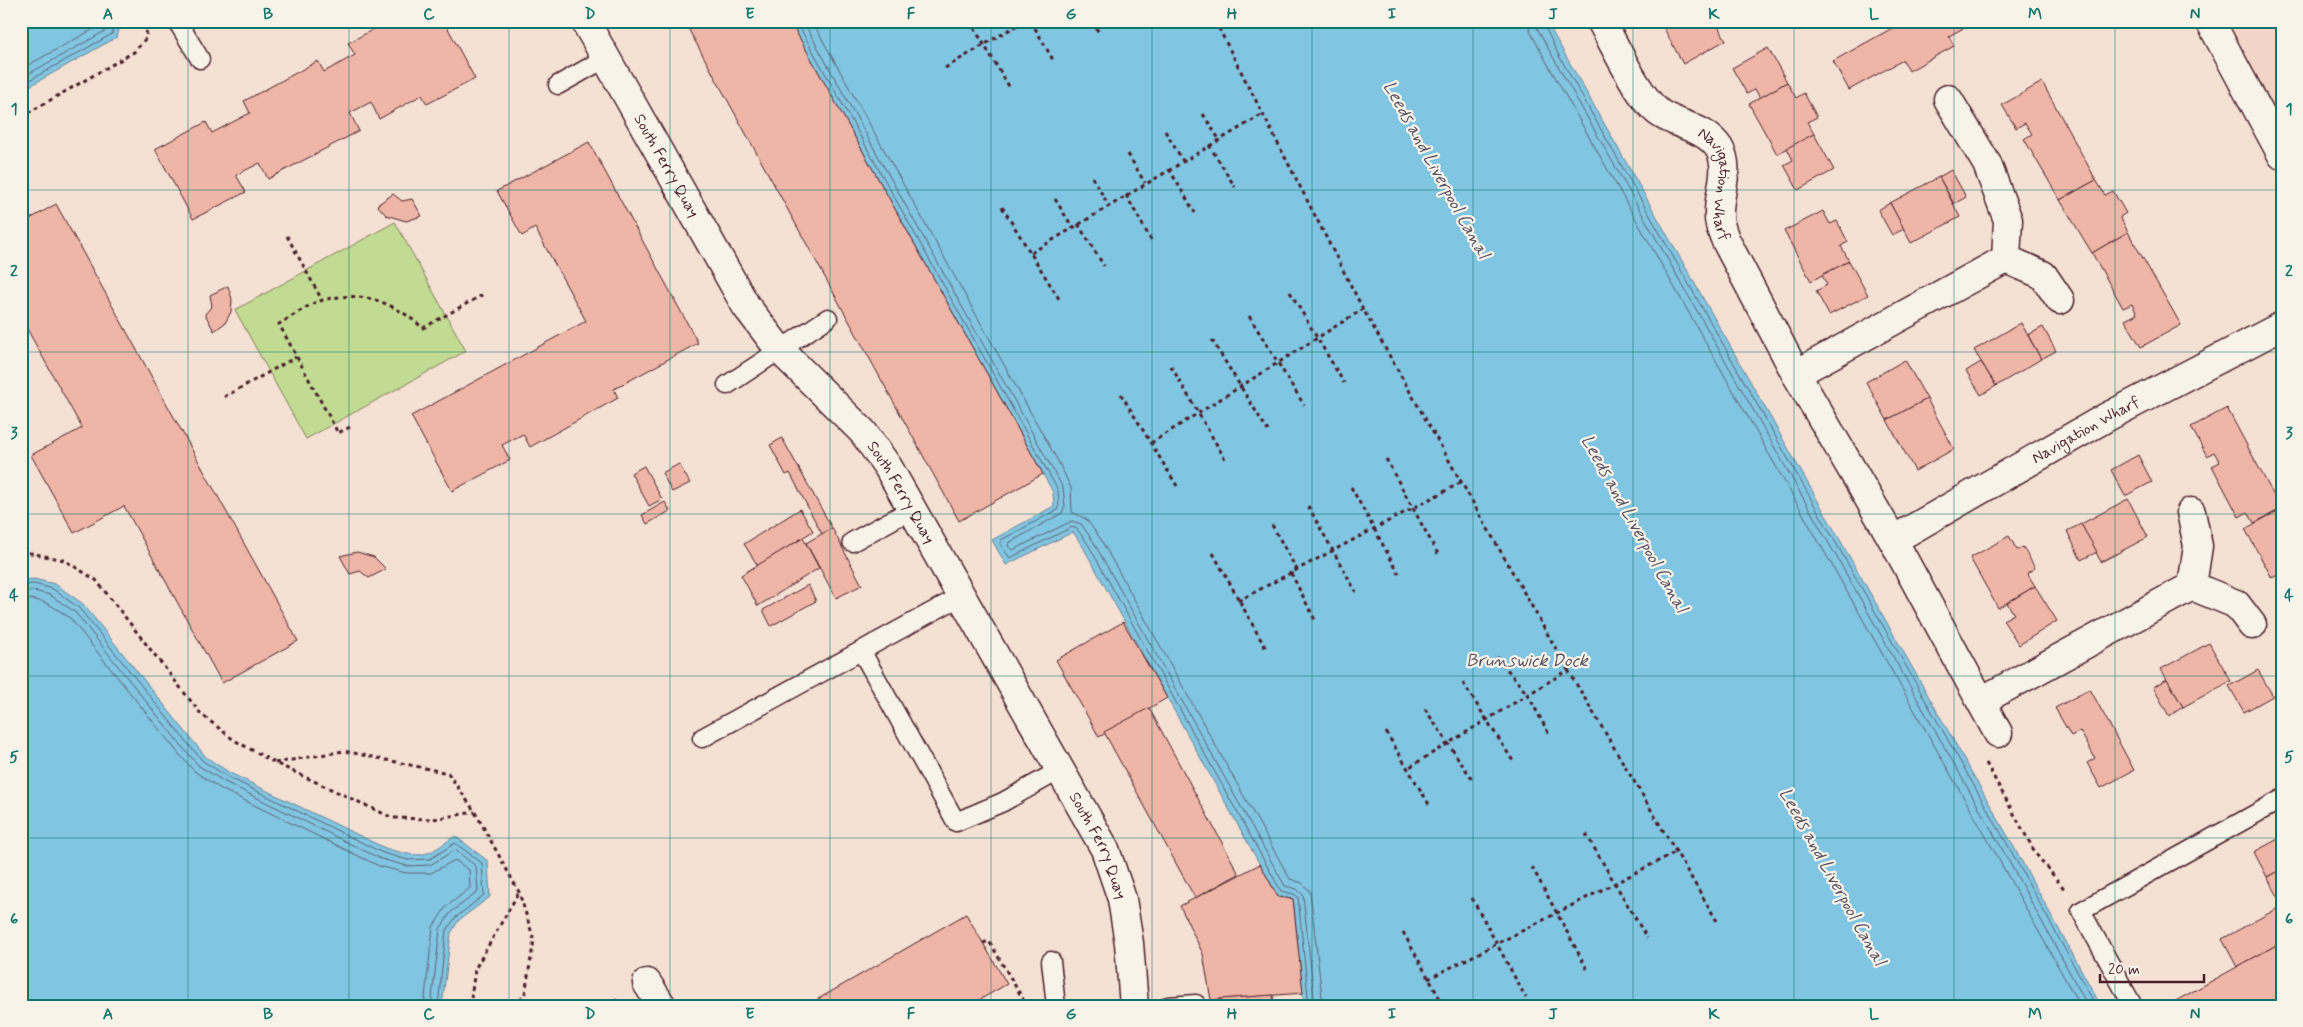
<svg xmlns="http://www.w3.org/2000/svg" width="2303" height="1027" font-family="Mynerve,sans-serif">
	<rect width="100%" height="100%" fill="#f5e1d4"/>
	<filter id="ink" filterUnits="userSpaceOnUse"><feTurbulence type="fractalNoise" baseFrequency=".02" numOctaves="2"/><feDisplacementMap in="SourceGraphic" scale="10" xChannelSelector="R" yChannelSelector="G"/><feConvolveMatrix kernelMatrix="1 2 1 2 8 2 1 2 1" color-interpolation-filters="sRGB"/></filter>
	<g filter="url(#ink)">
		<!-- built -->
		<polygon fill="#f3d4c6" points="2210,21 2282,21 2282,155"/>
		<!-- green -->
		<polygon fill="#c1db92" stroke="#867d5e" points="395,222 466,351 306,439 235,310"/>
		<!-- water -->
		<g fill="#80c5e1" stroke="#6a8398">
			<polygon points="21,21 119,21 120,27 117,37 21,91"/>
			<polygon points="790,21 1546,21 2010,840 2101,1006 1304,1006 1293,899 1278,897 1083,547 1073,532 1006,565 992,540 1054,506 1053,492"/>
			<path d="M34,579L55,584L83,604L193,741L206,757L230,773L385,848C422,859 424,858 455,836L488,861L490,897L459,920L451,933L442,1006H21V580Z"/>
		</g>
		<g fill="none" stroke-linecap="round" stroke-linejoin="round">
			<!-- shore -->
			<g stroke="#606174" stroke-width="1">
				<polyline points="796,21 1058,490 1059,505 1057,510 1001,540 1000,544 1010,558 1072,527 1077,529 1088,544 1281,891 1294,894 1298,897 1309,1006"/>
				<polyline points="803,21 1063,488 1065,506 1062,513 1009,543 1008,546 1013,550 1072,521 1081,524 1093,541 1285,886 1297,889 1303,895 1315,1006"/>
				<polyline points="812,21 1060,465 1071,488 1072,512 1086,519 1100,538 1290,879 1302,883 1310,891 1323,1006"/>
				<polyline points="1528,21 1530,31 1546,61 1993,849 2080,1006"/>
				<polyline points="1536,21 1537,28 1553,57 2000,845 2088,1006"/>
				<polyline points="1542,21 1558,54 2006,842 2096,1006"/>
				<polyline points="21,69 99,26 100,21"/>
				<polyline points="21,78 107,30 108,21"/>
				<polyline points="21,85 112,34 114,21"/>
				<polyline points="21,585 34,584 53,589 79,608 189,745 203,761 228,777 383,853 408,860 430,859 455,843 482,863 484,895 456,917 446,931 438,1006"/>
				<polyline points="21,591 34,591 50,595 75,612 184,749 199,766 225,782 381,859 407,866 430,865 455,850 476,866 478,892 451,912 440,929 431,1006"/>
				<path d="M21,599C42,598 53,606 70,618L179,754L194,771L221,789L379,866L406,873H431L455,860L469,870L470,888L446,907L433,927L424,1006"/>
			</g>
		</g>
		<!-- building -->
		<g fill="#efb6a7" stroke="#4a1f2b">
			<polygon points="389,21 444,21 475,79 427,104 422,95 379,119 371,102 350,113 359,131 268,179 260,163 236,175 246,192 193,219 155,149 206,122 212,133 250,113 244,101 318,61 324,72 355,55 348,43"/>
			<polygon points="684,21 790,21 1043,474 959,521"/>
			<polygon points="1660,21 1715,21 1726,40 1683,64"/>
			<polygon points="1905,21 1976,21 1949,36 1954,46 1909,71 1903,60 1849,90 1833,61"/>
			<polygon points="1768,48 1787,82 1760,98 1755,89 1747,94 1732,68"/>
			<polygon points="1787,82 1796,98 1804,93 1817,117 1807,122 1814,134 1777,154 1749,104"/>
			<polygon points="2042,82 2096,180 2060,200 2024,139 2032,134 2025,123 2016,128 2002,105"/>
			<polygon points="1814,134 1834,170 1798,190 1784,165 1793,160 1787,148"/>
			<polygon points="589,142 698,343 614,389 618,398 530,447 523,434 502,445 510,460 452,491 411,416 586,321 535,228 522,236 497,191"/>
			<polygon points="1951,170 1966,197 1954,204 1939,177"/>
			<polygon points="1939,177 1960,217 1911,243 1890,203"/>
			<polygon points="2096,180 2105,195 2113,191 2126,213 2120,217 2128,232 2092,253 2060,200"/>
			<polygon points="393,194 402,201 412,199 422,216 406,221 386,215 377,205"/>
			<polygon points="1890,203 1904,229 1892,235 1878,210"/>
			<polygon points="56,204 298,641 222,683 124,506 74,533 31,455 82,428 21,318 21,224"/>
			<polygon points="1823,211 1830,224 1837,221 1848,242 1841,246 1849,261 1811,281 1784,231"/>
			<polygon points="2128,232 2181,325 2141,347 2125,320 2137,314 2132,304 2123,308 2092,253"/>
			<polygon points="1849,261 1868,295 1829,315 1816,291 1827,285 1822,275"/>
			<polygon points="228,286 232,299 231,312 225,323 214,331 205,314 212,306 210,295"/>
			<polygon points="2021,323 2041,359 1996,386 1974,350"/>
			<polygon points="2043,327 2056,351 2041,359 2028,335"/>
			<polygon points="1905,360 1927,399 1887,420 1866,382"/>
			<polygon points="1981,362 1996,386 1981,395 1966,371"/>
			<polygon points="1927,399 1954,449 1915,471 1887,420"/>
			<polygon points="2227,408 2281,509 2254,523 2248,512 2239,517 2212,466 2220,462 2214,452 2207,456 2191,427"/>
			<polygon points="782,438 832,528 822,534 790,473 786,475 770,445"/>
			<polygon points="2138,455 2152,482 2125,496 2111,470"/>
			<polygon points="679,464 690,483 672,492 662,473"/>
			<polygon points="644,466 662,499 649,506 631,473"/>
			<polygon points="2128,499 2148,537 2101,562 2081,524"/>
			<polygon points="665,502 670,511 647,524 642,515"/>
			<polygon points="800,509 813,531 758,566 744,544"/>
			<polygon points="2281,509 2282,573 2272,578 2245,529"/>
			<polygon points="2081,524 2097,552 2081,560 2067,531"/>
			<polygon points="832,528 862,585 836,598 806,543"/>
			<polygon points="2009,536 2017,550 2023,547 2035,568 2027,573 2035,586 1998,608 1970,558"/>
			<polygon points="803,538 819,568 758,606 741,575"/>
			<polygon points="357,552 374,557 386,569 369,578 360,571 350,574 340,556"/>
			<polygon points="808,585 816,601 771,626 763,610"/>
			<polygon points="2035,586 2057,621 2019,645 2003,620 2014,614 2007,603"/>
			<polygon points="1123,622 1167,698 1099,737 1056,660"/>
			<polygon points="2209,643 2231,681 2183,707 2161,669"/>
			<polygon points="2258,670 2273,696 2244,712 2229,686"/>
			<polygon points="2167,679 2183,707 2169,716 2153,687"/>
			<polygon points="2090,689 2134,770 2101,788 2087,763 2095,758 2080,731 2071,736 2055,708"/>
			<polygon points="1149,708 1239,874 1195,898 1104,732"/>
			<polygon points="2282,837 2282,869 2267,877 2254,852"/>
			<polygon points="1260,864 1278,897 1293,899 1303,993 1211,1000 1203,954 1180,906"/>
			<polygon points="2282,869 2282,903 2267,877"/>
			<polygon points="2282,906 2282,942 2237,967 2222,939"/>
			<polygon points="966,914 1007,984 969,1006 806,1006"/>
			<polygon points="2282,942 2282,1006 2174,1006 2172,1003"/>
			<polygon points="1273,995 1274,1006 1221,1006 1220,999"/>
		</g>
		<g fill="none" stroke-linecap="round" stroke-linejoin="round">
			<!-- lane casing -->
			<g stroke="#4a1f2b" stroke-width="21">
				<g id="lane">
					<polyline points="177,21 200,59"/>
					<polyline points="558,85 606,58"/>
					<polyline points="727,385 828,318"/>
					<polyline points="852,542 912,509"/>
					<polyline points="862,652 956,822 1003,802 1060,770"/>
					<polyline points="702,738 961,596"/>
					<polyline points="1051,961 1056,1006"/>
					<polyline points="1168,1006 1196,1004 1196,1006"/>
					<polyline points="2133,1006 2081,911 2282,799"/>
				</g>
			</g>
			<!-- street casing -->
			<g stroke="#4a1f2b" stroke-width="31">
				<g id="street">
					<path id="s1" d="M585,21L746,306L779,349L863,432L888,467L1105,849L1122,899L1129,943L1134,1006"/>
					<path id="s2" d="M1601,21C1615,45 1639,100 1661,114C1680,126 1706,128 1719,148C1731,168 1719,191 1719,212C1718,223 1722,231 1726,241L1796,374L1893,540L1998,733"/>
					<polyline points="1948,99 1987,164 2008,220 2006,259"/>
					<polyline points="2006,259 2043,275 2060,300"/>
					<polyline points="1796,374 2006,259"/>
					<path id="s3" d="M1893,540L2107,417L2282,326"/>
					<polyline points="2192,586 2236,604 2252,625"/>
					<polyline points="1981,701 2192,586 2198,546 2191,512"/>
					<polyline points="647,983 662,1006"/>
				</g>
			</g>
			<!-- primary casing -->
			<g stroke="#4a1f2b" stroke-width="31">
				<polyline id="primary" points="2210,21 2282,155"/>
			</g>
			<!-- path -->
			<g stroke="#4a1f2b" stroke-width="3" stroke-dasharray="4 4" stroke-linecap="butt">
				<polyline points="970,21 1010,88"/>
				<polyline points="1031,21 1053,60"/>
				<polyline points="1092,21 1099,33"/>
				<polyline points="1215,21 1363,309 1568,670 1408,768"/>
				<polyline points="945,68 1024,21"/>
				<polyline points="1203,114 1219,139"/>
				<polyline points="21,117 134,52 146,38 147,21"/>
				<polyline points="1165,131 1183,161"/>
				<polyline points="1209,145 1235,187"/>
				<polyline points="1128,154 1145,183"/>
				<polyline points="1169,169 1195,213"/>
				<polyline points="1092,177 1109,206"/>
				<polyline points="1126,195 1151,240"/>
				<polyline points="1055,199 1073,228"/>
				<polyline points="1002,207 1061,302"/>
				<polyline points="1078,224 1104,266"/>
				<polyline points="287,236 322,300"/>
				<polyline points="1031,253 1263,114"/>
				<polyline points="1290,292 1344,383"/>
				<polyline points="1249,316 1304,405"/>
				<polyline points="1212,340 1268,431"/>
				<polyline points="1171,366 1225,459"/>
				<polyline points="1121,394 1177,486"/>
				<polyline points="224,397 296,357"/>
				<path d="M350,427L338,433L279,324C292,317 308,304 323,300C363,290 393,302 423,328L484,294"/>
				<polyline points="1151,443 1363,309"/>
				<polyline points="1386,459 1438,554"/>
				<polyline points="1351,487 1399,574"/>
				<polyline points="1308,506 1356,592"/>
				<polyline points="1272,525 1297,570"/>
				<polyline points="21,551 64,560 96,580 201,714 234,740 275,763 393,818 433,819 475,812"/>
				<polyline points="1213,553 1266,649"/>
				<polyline points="1291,573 1315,620"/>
				<polyline points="1238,601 1462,482"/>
				<polyline points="1497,657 1528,695 1550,736"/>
				<polyline points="1568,670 1717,921"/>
				<polyline points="1463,683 1513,761"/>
				<polyline points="1425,709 1472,779"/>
				<polyline points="1386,732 1430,806"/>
				<polyline points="275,763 344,751 448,773 475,812 519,892 534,940 525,994 516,1006"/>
				<polyline points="1986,763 2036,854 2066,891"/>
				<polyline points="1586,834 1647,938"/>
				<polyline points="1532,867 1587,969"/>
				<polyline points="1472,898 1526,998"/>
				<polyline points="1403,932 1444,1006"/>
				<polyline points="983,943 989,941 1027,1006"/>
				<polyline points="1428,979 1676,852"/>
				<polyline points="470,1006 475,969 519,892"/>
				<polyline points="607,1006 620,998"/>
			</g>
			<!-- lane -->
			<use href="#lane" stroke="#f7f3e8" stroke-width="18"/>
			<!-- street -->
			<use href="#street" stroke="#f7f3e8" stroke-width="28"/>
			<!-- primary -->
			<use href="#primary" stroke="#f7f3e8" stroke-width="28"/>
		</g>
	</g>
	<!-- grid -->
	<path fill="none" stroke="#0f766e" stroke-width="1" stroke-opacity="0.55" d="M188,21V1006M349,21V1006M509,21V1006M670,21V1006M830,21V1006M991,21V1006M1152,21V1006M1312,21V1006M1473,21V1006M1633,21V1006M1794,21V1006M1954,21V1006M2115,21V1006M21,190H2282M21,352H2282M21,514H2282M21,676H2282M21,838H2282"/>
	<g text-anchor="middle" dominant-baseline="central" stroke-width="4.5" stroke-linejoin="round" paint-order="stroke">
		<!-- street labels -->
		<g font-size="16" fill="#4a1f2b" stroke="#f7f3e8">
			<text stroke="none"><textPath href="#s1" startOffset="166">South Ferry Quay</textPath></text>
			<text stroke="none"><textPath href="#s2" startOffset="214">Navigation Wharf</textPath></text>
			<text stroke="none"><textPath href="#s3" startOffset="222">Navigation Wharf</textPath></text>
			<text stroke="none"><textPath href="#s1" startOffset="571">South Ferry Quay</textPath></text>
			<text stroke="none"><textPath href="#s1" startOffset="976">South Ferry Quay</textPath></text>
		</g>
		<!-- water labels -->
		<g font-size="18" font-style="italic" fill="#5a5162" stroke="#f7f3e8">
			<text transform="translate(1436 170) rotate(61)">Leeds and Liverpool Canal</text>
			<text transform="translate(1634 524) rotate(61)">Leeds and Liverpool Canal</text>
			<text x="1527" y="661">Brunswick Dock</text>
			<text transform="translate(1832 877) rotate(61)">Leeds and Liverpool Canal</text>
		</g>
	</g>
	<!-- margin -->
	<rect width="2303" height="1027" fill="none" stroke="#f7f3e8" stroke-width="55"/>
	<!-- scale -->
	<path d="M2100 974v8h104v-8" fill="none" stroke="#4a1f2b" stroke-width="2.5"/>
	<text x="2108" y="974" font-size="15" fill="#4a1f2b" stroke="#f7f3e8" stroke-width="4" paint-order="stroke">20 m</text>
	<rect x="28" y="28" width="2248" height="972" fill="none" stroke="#0f766e" stroke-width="2"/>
	<g font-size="16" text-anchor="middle" font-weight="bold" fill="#0f766e">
		<text x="108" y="19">A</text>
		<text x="268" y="19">B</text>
		<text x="429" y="19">C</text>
		<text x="590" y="19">D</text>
		<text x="750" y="19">E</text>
		<text x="911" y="19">F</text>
		<text x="1071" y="19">G</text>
		<text x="1232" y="19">H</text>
		<text x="1392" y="19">I</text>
		<text x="1553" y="19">J</text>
		<text x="1714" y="19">K</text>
		<text x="1874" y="19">L</text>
		<text x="2035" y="19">M</text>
		<text x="2195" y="19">N</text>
		<text x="14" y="114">1</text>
		<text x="2289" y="114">1</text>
		<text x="14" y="276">2</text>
		<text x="2289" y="276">2</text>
		<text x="14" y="438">3</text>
		<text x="2289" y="438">3</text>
		<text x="14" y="600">4</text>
		<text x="2289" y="600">4</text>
		<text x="14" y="762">5</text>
		<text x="2289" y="762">5</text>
		<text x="14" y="924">6</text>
		<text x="2289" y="924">6</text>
		<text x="108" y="1019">A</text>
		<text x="268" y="1019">B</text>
		<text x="429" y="1019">C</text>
		<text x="590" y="1019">D</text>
		<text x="750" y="1019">E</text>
		<text x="911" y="1019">F</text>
		<text x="1071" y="1019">G</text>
		<text x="1232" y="1019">H</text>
		<text x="1392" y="1019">I</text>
		<text x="1553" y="1019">J</text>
		<text x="1714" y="1019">K</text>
		<text x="1874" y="1019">L</text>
		<text x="2035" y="1019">M</text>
		<text x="2195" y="1019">N</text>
	</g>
</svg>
